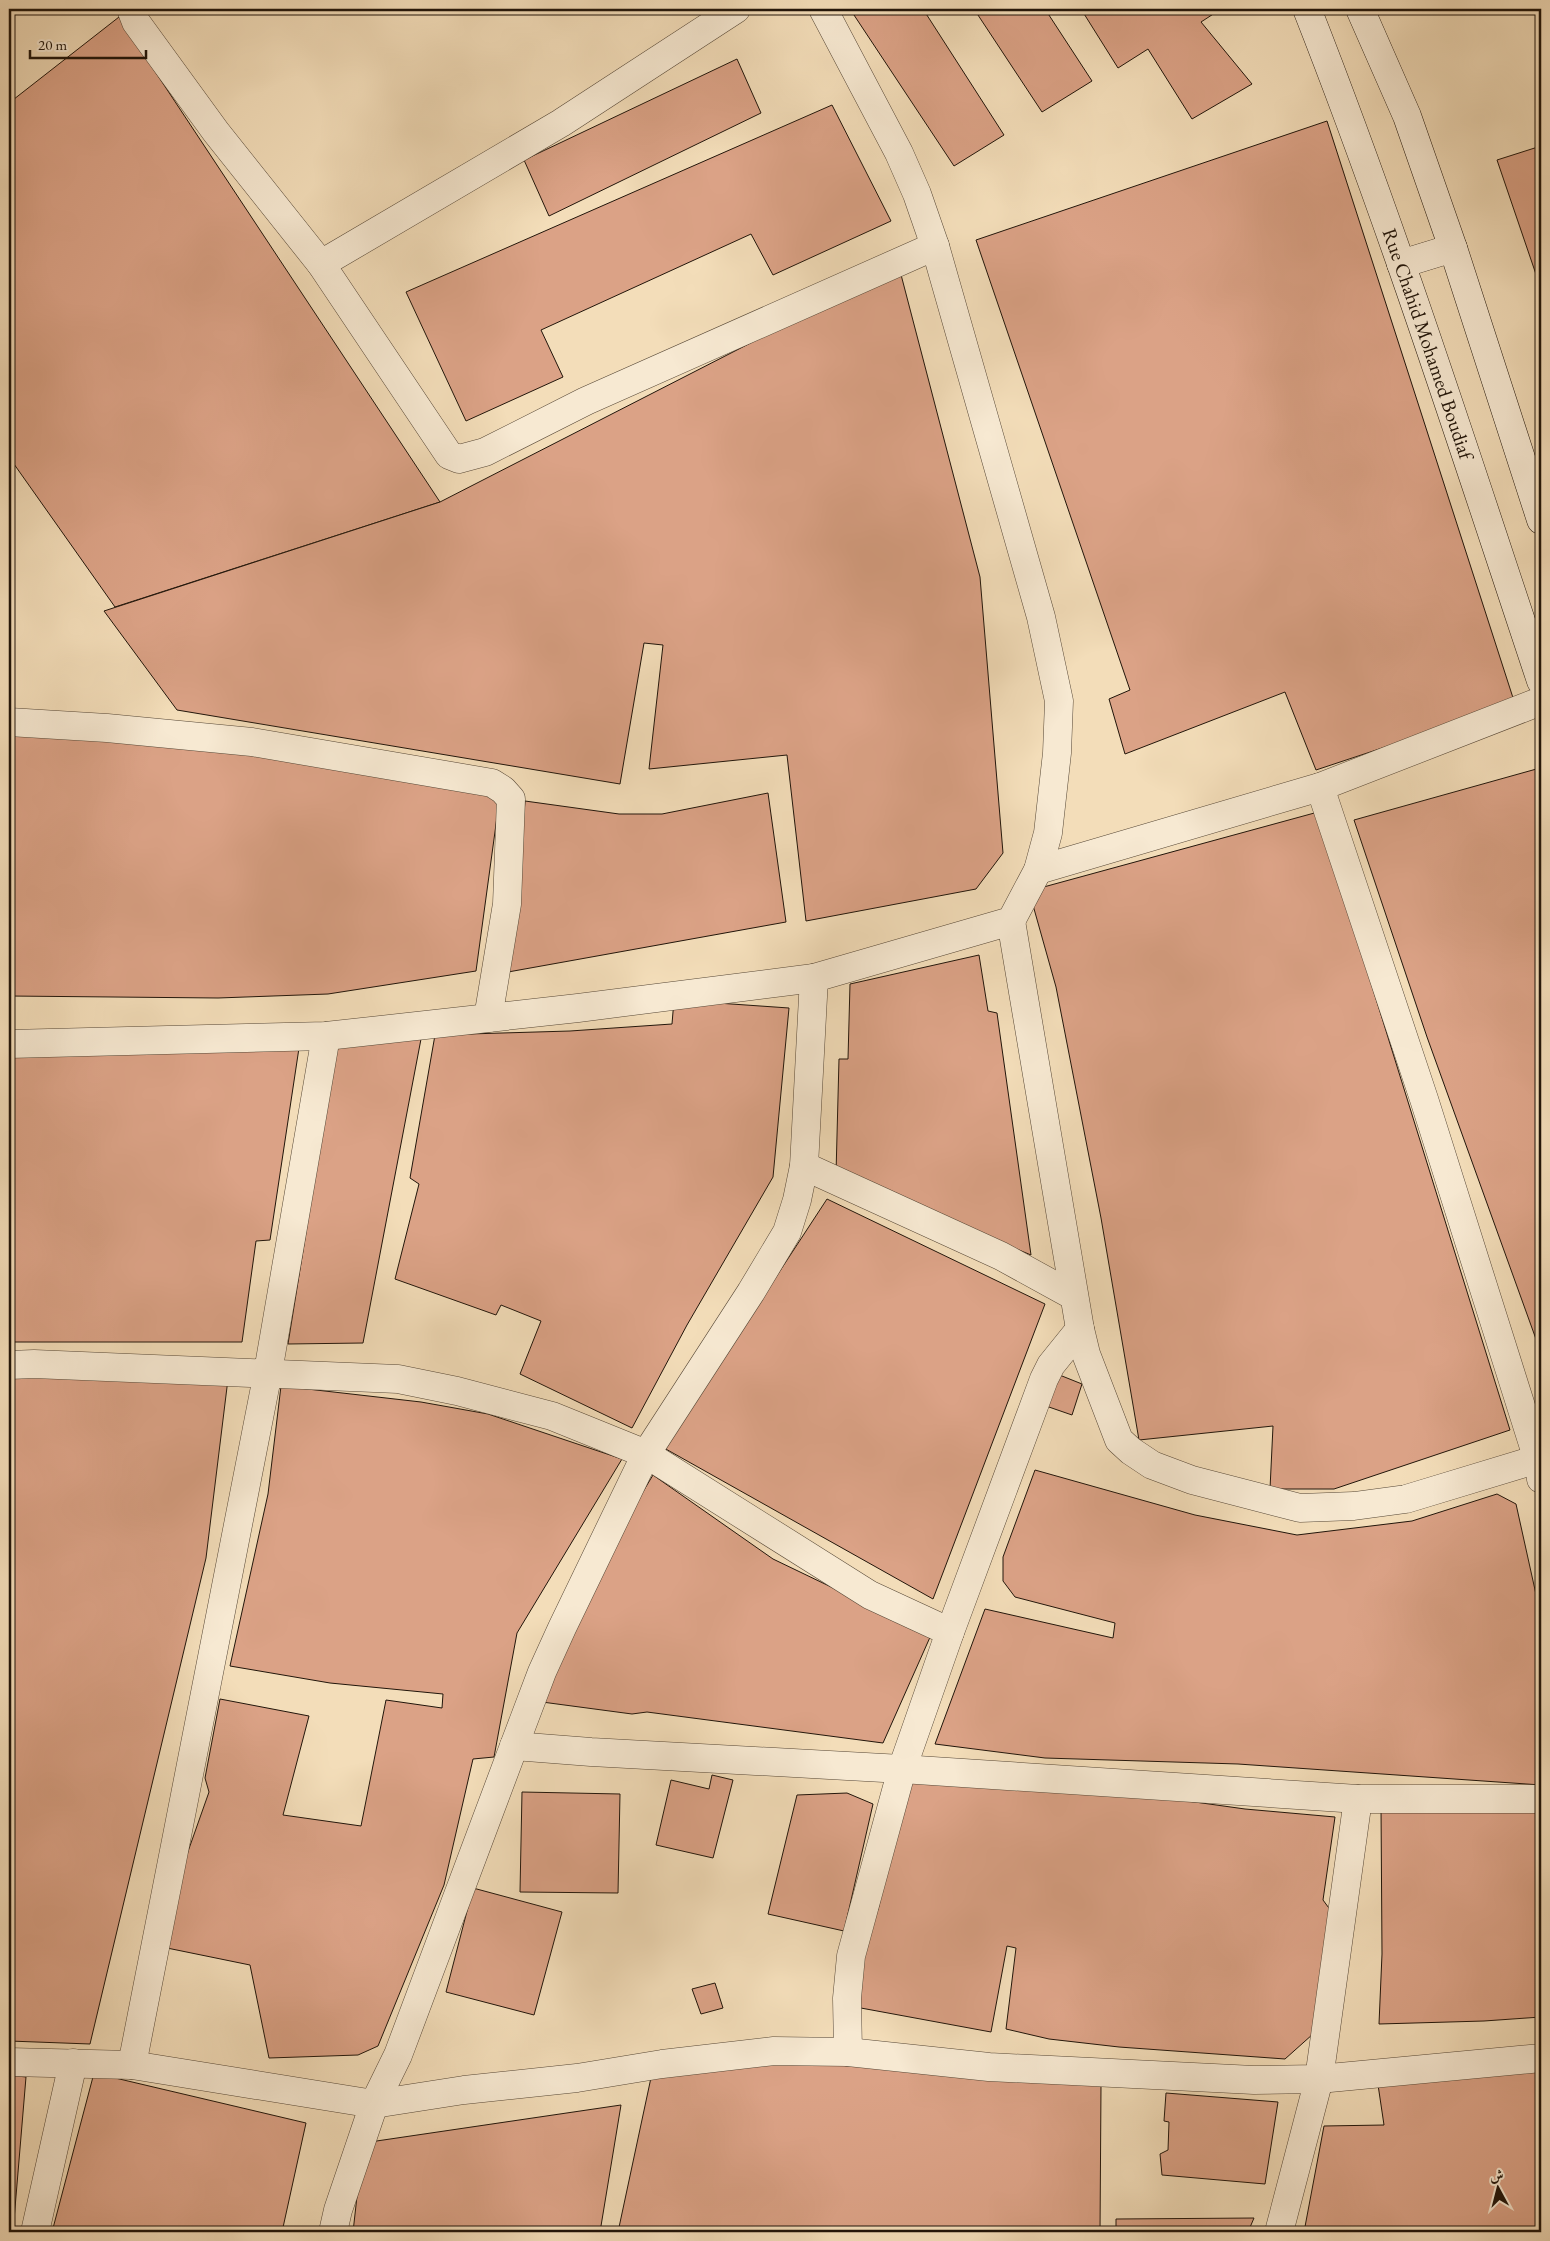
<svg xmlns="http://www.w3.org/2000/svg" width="1550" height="2241" font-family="'EB Garamond',Amiri,serif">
	<rect width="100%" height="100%" fill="#f3ddb9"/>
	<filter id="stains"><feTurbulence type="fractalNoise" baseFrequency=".004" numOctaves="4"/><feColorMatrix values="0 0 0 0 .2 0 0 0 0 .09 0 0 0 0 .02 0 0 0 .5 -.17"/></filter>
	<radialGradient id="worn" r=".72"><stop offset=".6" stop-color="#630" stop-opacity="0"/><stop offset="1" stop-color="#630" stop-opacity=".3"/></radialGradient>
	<!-- building -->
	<g fill="#dba286" stroke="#21150a">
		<polygon points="850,9 923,9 1004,135 954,166"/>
		<polygon points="974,9 1045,9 1092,81 1042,112"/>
		<polygon points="1081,9 1221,9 1201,22 1252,84 1192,119 1148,49 1118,68"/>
		<polygon points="119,17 440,502 115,607 9,457 9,103"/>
		<polygon points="737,59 761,113 549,216 524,160"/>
		<polygon points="832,105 891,221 773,275 751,234 541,330 563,377 466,421 406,292"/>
		<polygon points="1327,121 1515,704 1316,770 1285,692 1125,754 1109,699 1130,690 976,240"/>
		<polygon points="1541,146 1541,289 1497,160"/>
		<polygon points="899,267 980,577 1003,853 976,889 806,921 787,755 649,769 663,645 644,643 620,784 177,710 104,611 440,502"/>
		<polygon points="9,729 141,738 500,795 476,971 328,994 218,998 9,996"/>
		<polygon points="1540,768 1541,772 1541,1353 1427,1037 1354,820"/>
		<polygon points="768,793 786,922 508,972 516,911 525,801 619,814 662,814"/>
		<polygon points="1318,812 1510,1430 1334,1489 1270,1489 1273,1426 1139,1440 1101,1218 1056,987 1029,891"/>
		<polygon points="979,955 988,1011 997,1013 1031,1255 836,1174 839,1059 848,1059 850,984"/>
		<polygon points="674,1000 789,1008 773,1177 687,1325 632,1428 520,1374 541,1321 501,1305 496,1315 395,1279 419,1184 410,1178 435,1035 570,1031 672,1024"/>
		<polygon points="421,1039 363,1343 288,1344 336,1045"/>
		<polygon points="299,1048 270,1240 256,1241 242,1342 9,1342 9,1049"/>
		<polygon points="827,1199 1045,1304 933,1599 664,1448"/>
		<polygon points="1057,1374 1082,1384 1072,1415 1046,1406"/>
		<polygon points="9,1376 228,1379 206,1558 90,2044 9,2041"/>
		<polygon points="281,1386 421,1402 488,1414 622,1459 517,1633 494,1757 473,1759 444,1885 378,2046 358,2055 269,2058 250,1965 167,1948 185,1860 209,1792 205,1778 220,1699 309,1716 283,1815 361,1826 386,1700 442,1708 443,1694 330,1683 230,1666 268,1494"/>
		<polygon points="1035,1470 1195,1515 1297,1535 1412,1521 1497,1494 1516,1504 1541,1617 1541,1785 1238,1764 1045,1758 935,1744 985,1609 1113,1638 1115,1623 1015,1597 1003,1581 1003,1557"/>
		<polygon points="653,1475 773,1559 931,1635 883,1743 647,1712 632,1714 542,1702 620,1530"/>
		<polygon points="712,1775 733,1780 713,1858 656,1845 671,1780 709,1789"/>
		<polygon points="906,1781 1130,1793 1245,1809 1335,1817 1323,1900 1334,1915 1313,2034 1285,2059 1119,2047 1049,2039 1006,2029 1016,1948 1007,1946 991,2032 850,2006 869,1909 878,1910"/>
		<polygon points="522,1792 620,1794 618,1893 520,1892"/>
		<polygon points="847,1793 873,1804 844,1931 768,1914 797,1795"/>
		<polygon points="1381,1807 1541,1807 1541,2017 1484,2021 1379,2024 1382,1954"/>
		<polygon points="473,1888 562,1912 534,2015 446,1992"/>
		<polygon points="715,1983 723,2008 701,2014 692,1989"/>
		<polygon points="748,2057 1101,2086 1100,2232 618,2232 652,2073"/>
		<polygon points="1541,2072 1541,2232 1304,2232 1324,2126 1384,2125 1377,2078 1474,2073"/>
		<polygon points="94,2073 306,2123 282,2232 52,2232"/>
		<polygon points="9,2075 26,2077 13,2232 9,2232"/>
		<polygon points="1166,2093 1278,2102 1265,2184 1162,2175 1160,2154 1168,2150 1169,2122 1164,2121"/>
		<polygon points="621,2105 600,2232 353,2232 363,2143"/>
		<polygon points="1254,2218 1248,2232 1116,2232 1116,2219"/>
	</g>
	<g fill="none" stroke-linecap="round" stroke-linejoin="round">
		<!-- street casing -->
		<g stroke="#564736" stroke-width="29">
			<g id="street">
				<polyline points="131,9 136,22 216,132 321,264 449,455 459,459 485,452 586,401 935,246"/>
				<polyline points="321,264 561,123 736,9"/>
				<polyline points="9,722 107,728 252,742 492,783 503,790 511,799 507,904 488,1018"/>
				<polyline points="1320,787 1424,1099 1538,1460 1541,1479"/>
				<polyline points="1038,870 1320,787 1541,701"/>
				<polyline points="1011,921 1080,1329 1086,1354 1119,1440 1131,1451 1152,1465 1192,1480 1300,1508 1354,1506 1406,1499 1541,1458"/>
				<polyline points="9,1044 326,1036 578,1008 814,978"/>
				<polyline points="804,1166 1001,1256 1072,1295"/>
				<polyline points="9,1365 34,1364 398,1379 457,1391 552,1416 646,1454 870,1595 950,1632 902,1769 851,1956 847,1998 848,2052"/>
				<polyline points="950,1632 1044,1379 1051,1365 1080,1329"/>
				<polyline points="514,1746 591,1752 902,1769 1358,1799 1541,1799"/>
				<polyline points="9,2062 132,2065 374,2104 464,2090 577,2078 662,2064 774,2051 848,2052 989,2067 1254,2080 1319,2079 1541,2058"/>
				<polyline points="132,2065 268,1372 326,1036"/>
				<polyline points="35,2232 73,2063"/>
				<polyline points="333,2232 338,2210 374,2104 398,2055 514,1746 542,1672 562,1628 646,1454 751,1292 787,1232 797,1200 804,1166 814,978 1011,921 1038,870 1048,833 1057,753 1059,701 1041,617 935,246 917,194 899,153 823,9"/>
				<polyline points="1279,2232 1319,2079 1358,1799"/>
			</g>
		</g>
		<!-- secondary casing -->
		<g stroke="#21150a" stroke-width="29">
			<g id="secondary">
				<path id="s1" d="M1307,9C1394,230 1466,456 1541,681"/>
				<polyline points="1360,9 1407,116 1453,248 1541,520"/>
				<polyline points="1401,264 1453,248"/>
			</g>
		</g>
		<!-- street -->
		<use href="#street" stroke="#f7e9d2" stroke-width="28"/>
		<!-- secondary -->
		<use href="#secondary" stroke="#f7e9d2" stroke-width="28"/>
	</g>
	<g text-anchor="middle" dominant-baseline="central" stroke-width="4" stroke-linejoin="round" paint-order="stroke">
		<!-- street labels -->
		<g font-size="20" fill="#21150a" stroke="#f7e9d2">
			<text stroke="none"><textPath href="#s1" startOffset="356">Rue Chahid Mohamed Boudiaf</textPath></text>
		</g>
	</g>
	<!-- margin -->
	<rect width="1550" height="2241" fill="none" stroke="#f3ddb9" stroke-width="30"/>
	<rect x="10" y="10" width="1530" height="2221" fill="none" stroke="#21150a" stroke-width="2.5"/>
	<rect x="15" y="15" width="1520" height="2211" fill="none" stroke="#21150a"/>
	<!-- north arrow -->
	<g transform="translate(1498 2188) rotate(353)" stroke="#f7e9d2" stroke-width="4" paint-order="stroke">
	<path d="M0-4L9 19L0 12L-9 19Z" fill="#21150a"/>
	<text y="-8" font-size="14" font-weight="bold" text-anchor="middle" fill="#21150a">ش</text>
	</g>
	<!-- scale -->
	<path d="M30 50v8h116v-8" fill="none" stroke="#21150a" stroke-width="2.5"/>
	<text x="38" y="50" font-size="15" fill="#21150a" stroke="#f7e9d2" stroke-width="4" paint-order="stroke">20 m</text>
	<rect width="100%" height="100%" filter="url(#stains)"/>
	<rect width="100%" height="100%" fill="url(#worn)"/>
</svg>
